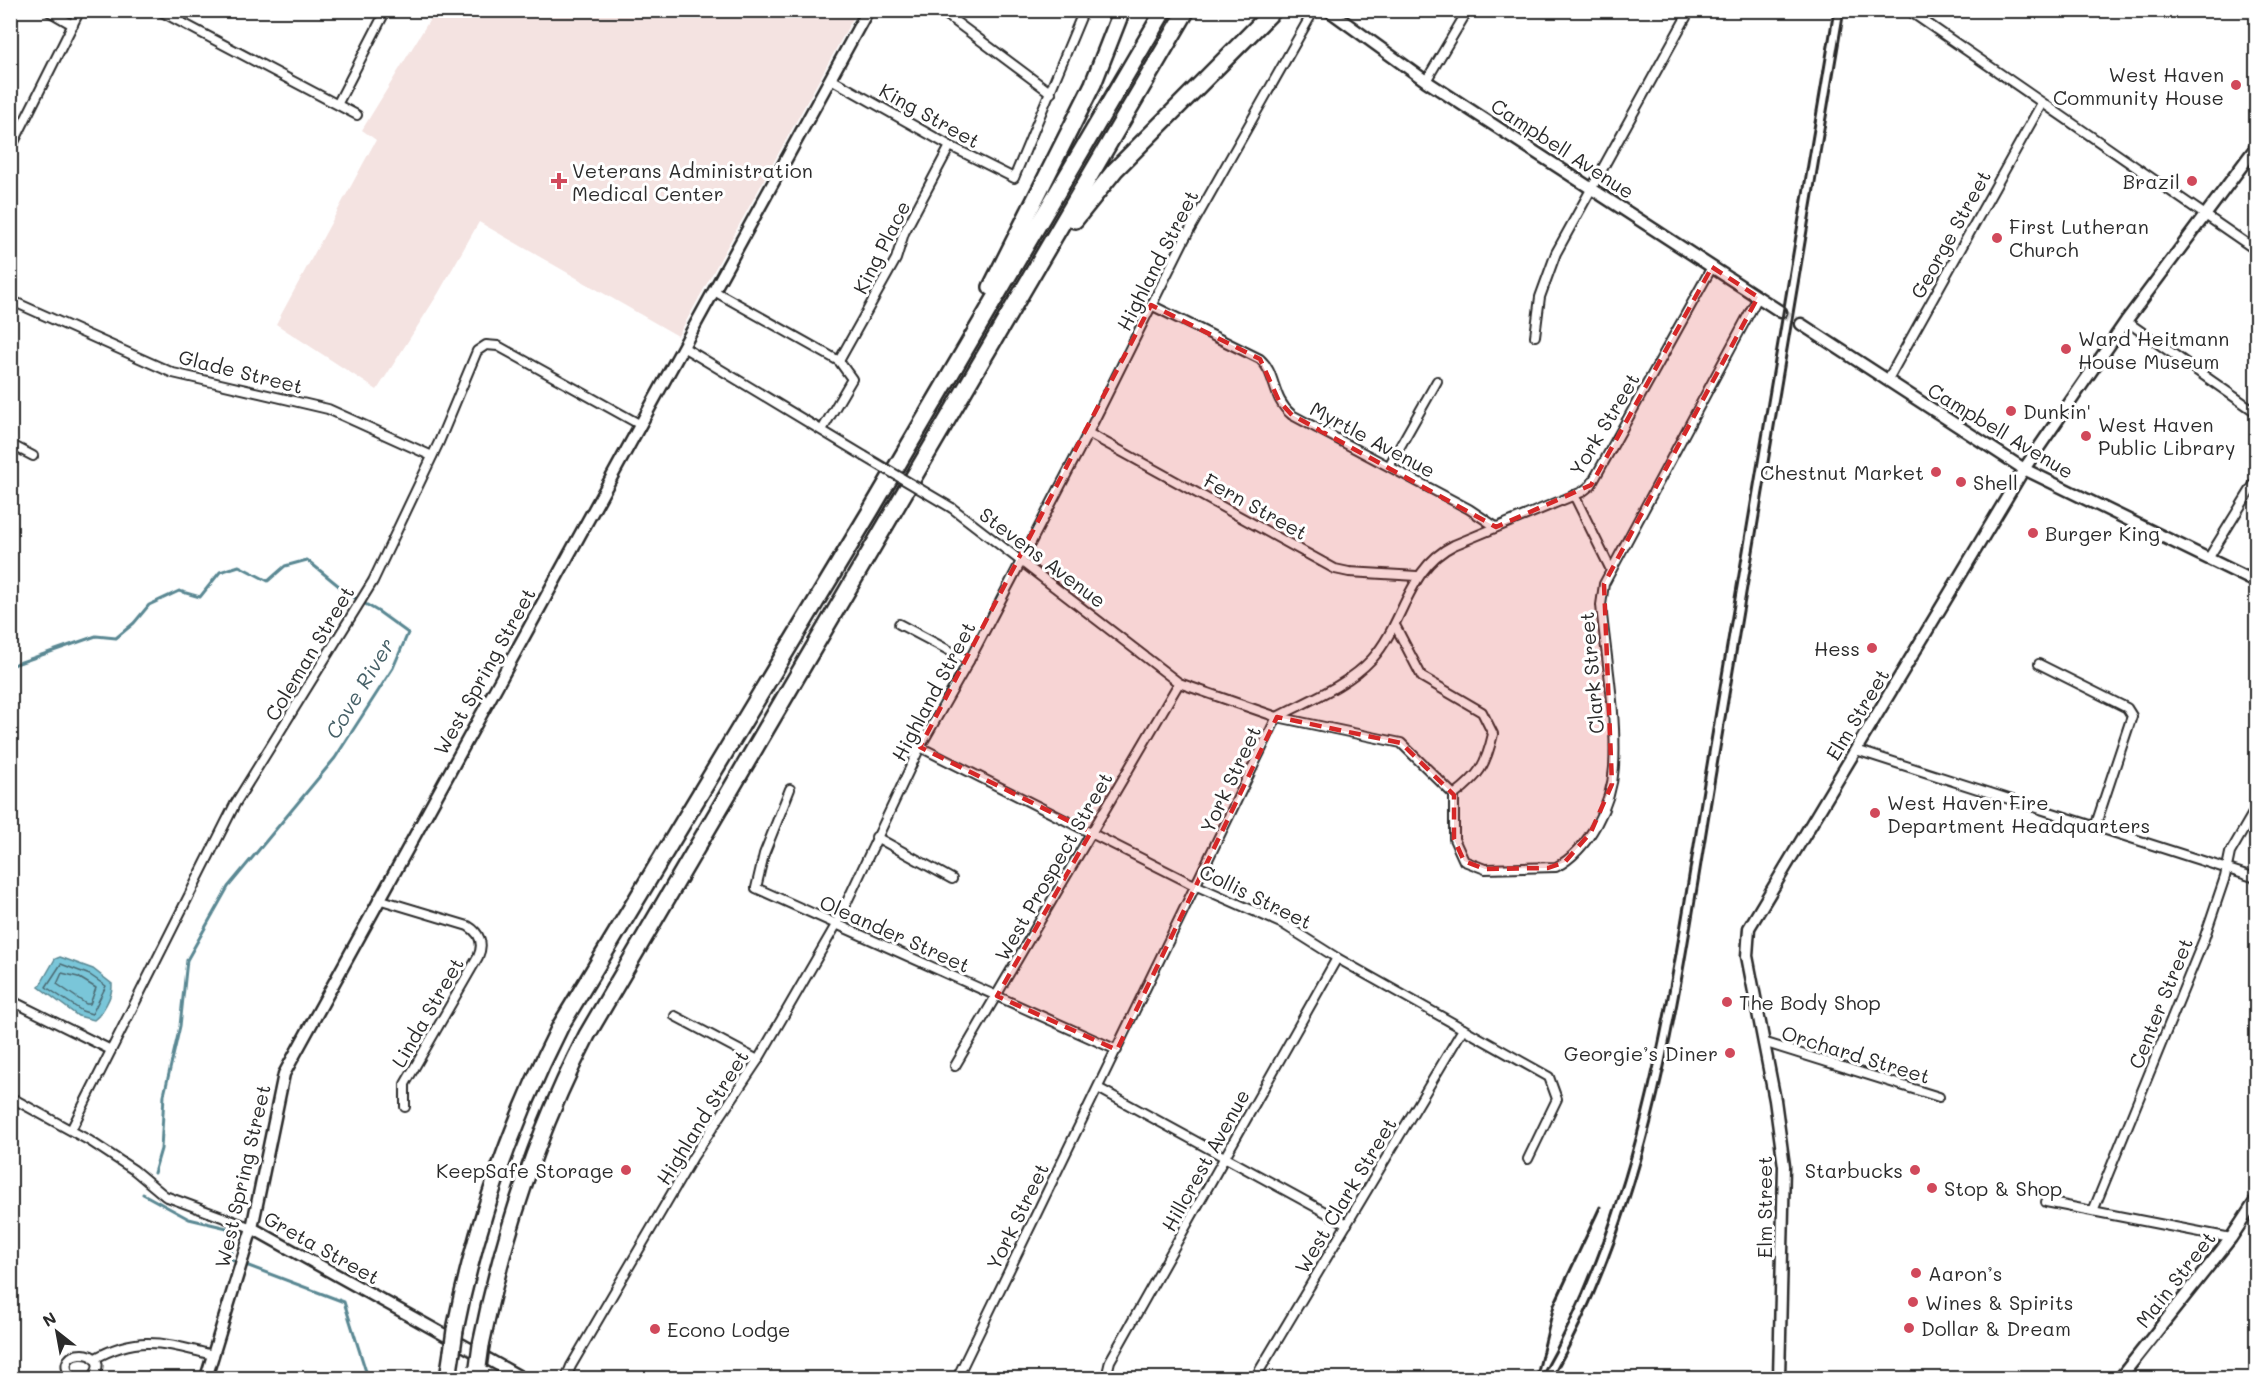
<svg xmlns="http://www.w3.org/2000/svg" width="2267" height="1389" font-family="Mali,sans-serif">
	<rect width="100%" height="100%" fill="#fff"/>
	<filter id="ink" filterUnits="userSpaceOnUse"><feTurbulence type="fractalNoise" baseFrequency=".0167" numOctaves="2"/><feDisplacementMap in="SourceGraphic" scale="12" xChannelSelector="R" yChannelSelector="G"/><feConvolveMatrix kernelMatrix="1 2 1 2 8 2 1 2 1" color-interpolation-filters="sRGB"/></filter>
	<g filter="url(#ink)">
		<!-- built -->
		<polygon fill="#f4e3e1" points="435,11 435,10 857,11 678,336 479,222 438,294 377,390 276,324 376,140 362,130"/>
		<!-- water -->
		<path fill="#7ac6d9" stroke="#5a8893" stroke-width="1.5" d="M60,957L93,969L112,984C113,996 102,1014 94,1020L78,1016L39,987L55,959Z"/>
		<g fill="none" stroke-linecap="round" stroke-linejoin="round">
			<!-- shore -->
			<g stroke="#4b6971" stroke-width="1.5">
				<polygon points="61,964 90,975 106,986 92,1014 82,1011 46,987"/>
				<polygon points="62,973 78,977 96,988 90,1004 86,1004 57,984"/>
			</g>
			<!-- stream -->
			<g stroke="#5a8893" stroke-width="3">
				<polyline points="10,666 96,636 116,638 134,623 149,605 179,591 200,597 220,572 239,566 268,581 285,566 307,560 350,595 379,612 408,633 393,668 335,758 228,887 187,960 180,1026 164,1095 161,1149 154,1173"/>
				<polyline points="143,1194 189,1219 227,1228 232,1246 230,1259 344,1302 368,1378"/>
			</g>
			<!-- secondary-tunnel -->
			<polyline stroke="#d5d5d5" stroke-width="10" stroke-dasharray="10 5" stroke-linecap="butt" points="1781,312 1801,324"/>
			<!-- street casing -->
			<g stroke="#2b2b2b" stroke-width="12">
				<g id="street">
					<polyline points="47,10 73,25"/>
					<polyline points="158,10 357,115"/>
					<polyline points="940,10 1051,93"/>
					<polyline points="1535,10 1549,10"/>
					<polyline points="1908,10 2256,250"/>
					<polyline points="831,79 950,146 1014,178 1084,10"/>
					<polyline points="1426,81 1468,10"/>
					<polyline points="338,103 386,10"/>
					<polyline points="10,150 80,10"/>
					<polyline points="714,291 839,361 852,379 822,430"/>
					<polyline points="10,300 173,373 328,409 432,456"/>
					<path d="M1151,305L1260,359C1277,374 1271,398 1292,415L1469,509L1496,527"/>
					<polyline points="2126,321 2256,412"/>
					<polyline points="1535,336 1540,297 1556,253 1690,10"/>
					<polyline points="683,347 864,456"/>
					<polyline points="839,361 896,259 904,233 950,146"/>
					<polyline points="1887,381 2042,103"/>
					<polyline points="1088,433 1335,569 1349,572 1417,576"/>
					<polyline points="10,444 33,456"/>
					<polyline points="1389,466 1437,381"/>
					<polyline points="1574,495 1611,570"/>
					<path d="M952,508L1179,683L1277,717L1401,743L1454,795C1479,776 1486,765 1493,734L1482,712L1422,677L1396,627"/>
					<polyline points="2208,559 2256,481"/>
					<polyline points="899,624 969,661"/>
					<polyline points="2039,664 2127,708 2132,716 2095,827"/>
					<polyline points="920,747 1188,882 1283,924 1337,958 1549,1077 1557,1099 1528,1159"/>
					<polyline points="1856,750 2256,878"/>
					<polyline points="790,789 764,854 756,888 1117,1050"/>
					<path d="M1454,795V839L1464,861L1485,869L1556,867C1589,850 1612,803 1614,767C1617,715 1606,657 1601,605L1604,584L1758,297"/>
					<polyline points="876,837 952,879"/>
					<path d="M378,899L468,926C480,933 484,944 478,957L405,1084V1107"/>
					<polyline points="10,1000 111,1050"/>
					<polyline points="675,1016 758,1060"/>
					<polyline points="1763,1042 1939,1097"/>
					<polyline points="955,1066 1179,683"/>
					<polyline points="1098,1088 1347,1224"/>
					<polyline points="10,1097 90,1141 134,1170 165,1196 252,1228"/>
					<polyline points="71,1130 235,804 373,581 439,442 477,351 486,345 498,346 639,424"/>
					<polyline points="2046,1202 2231,1238"/>
					<polyline points="2093,1211 2204,939 2225,877 2230,853 2256,808"/>
					<path d="M94,1359C140,1333 166,1344 214,1355"/>
					<path d="M72,1378C47,1346 117,1346 92,1378"/>
					<polyline points="566,1378 571,1366 693,1157 758,1060 836,925 920,747 969,661 1088,433 1184,240 1314,10"/>
					<path d="M957,1378L1277,717C1309,700 1347,686 1372,659C1405,622 1407,568 1454,545L1582,492L1591,485L1712,267"/>
					<polyline points="1106,1378 1110,1361 1337,958"/>
					<polyline points="1255,1378 1463,1029"/>
				</g>
			</g>
			<!-- secondary casing -->
			<g stroke="#2b2b2b" stroke-width="15">
				<g id="secondary">
					<polyline points="1328,10 1426,81 1781,312"/>
					<polyline points="1801,324 2024,469 2256,582"/>
					<polyline points="252,1228 522,1378"/>
					<polyline points="206,1378 252,1228 284,1074 868,10"/>
					<polyline points="1779,1378 1784,1166 1775,1100 1747,956 1749,928 2024,469 2126,321 2256,147"/>
					<polyline points="2120,1378 2231,1238 2256,1200"/>
				</g>
			</g>
			<!-- highway casing -->
			<g stroke="#2b2b2b" stroke-width="20">
				<g id="highway">
					<polyline points="1075,220 1115,170 1274,10"/>
					<polyline points="991,287 1093,84 1122,10"/>
					<path d="M455,1330C476,1223 512,1122 561,1025L871,510L1164,10"/>
					<path d="M481,1345C503,1235 536,1134 587,1035L1187,10"/>
					<polyline points="448,1378 452,1352"/>
				</g>
			</g>
			<!-- street -->
			<use href="#street" stroke="#fff" stroke-width="8"/>
			<!-- secondary -->
			<use href="#secondary" stroke="#fff" stroke-width="10"/>
			<!-- highway -->
			<use href="#highway" stroke="#fff" stroke-width="15"/>
			<!-- rail -->
			<g stroke="#2b2b2b" stroke-width="3">
				<polyline points="1537,1376 1554,1305 1600,1207"/>
				<path d="M1541,1378C1651,1184 1674,958 1711,741C1752,498 1793,254 1834,10"/>
				<path d="M1552,1378C1661,1186 1683,962 1720,748C1762,502 1802,256 1844,10"/>
			</g>
			<!-- street-bridge casing -->
			<g stroke="#2b2b2b" stroke-width="12" stroke-linecap="butt">
				<polyline id="street-bridge" points="864,456 952,508"/>
			</g>
			<!-- highway-bridge casing -->
			<g stroke="#2b2b2b" stroke-width="20" stroke-linecap="butt">
				<g id="highway-bridge">
					<polyline points="452,1352 455,1330"/>
					<polyline points="478,1367 481,1345"/>
				</g>
			</g>
			<!-- street-bridge -->
			<use href="#street-bridge" stroke="#fff" stroke-width="8"/>
			<!-- highway-bridge -->
			<use href="#highway-bridge" stroke="#fff" stroke-width="15"/>
		</g>
	</g>
	<!-- marked area -->
	<path fill="#d62828" fill-opacity="0.2" stroke="#d62828" stroke-width="4.5" stroke-dasharray="12 8" stroke-linejoin="round" d="M1712,267L1758,297L1604,584L1612,784L1591,832L1565,862L1548,868L1485,869L1464,861L1454,839V795L1401,743L1277,717L1117,1050L997,996L1091,832L920,747L1151,305L1260,359L1279,401L1292,415L1496,527L1591,485Z"/>
	<!-- markers -->
	<g fill="#d1495b" stroke="#fff" stroke-width="2">
		<circle cx="2236" cy="85" r="6"/>
		<path d="M556 172h6v6h6v6h-6v6h-6v-6h-6v-6h6z"/>
		<circle cx="2192" cy="181" r="6"/>
		<circle cx="1997" cy="238" r="6"/>
		<circle cx="2066" cy="349" r="6"/>
		<circle cx="2011" cy="411" r="6"/>
		<circle cx="2086" cy="436" r="6"/>
		<circle cx="1936" cy="472" r="6"/>
		<circle cx="1961" cy="482" r="6"/>
		<circle cx="2033" cy="533" r="6"/>
		<circle cx="1872" cy="648" r="6"/>
		<circle cx="1875" cy="813" r="6"/>
		<circle cx="1727" cy="1002" r="6"/>
		<circle cx="1730" cy="1053" r="6"/>
		<circle cx="626" cy="1170" r="6"/>
		<circle cx="1915" cy="1170" r="6"/>
		<circle cx="1932" cy="1188" r="6"/>
		<circle cx="1916" cy="1273" r="6"/>
		<circle cx="1913" cy="1302" r="6"/>
		<circle cx="1909" cy="1328" r="6"/>
		<circle cx="655" cy="1329" r="6"/>
	</g>
	<g text-anchor="middle" dominant-baseline="central" stroke-width="6" stroke-linejoin="round" paint-order="stroke">
		<!-- poi labels -->
		<g font-size="20" fill="#2b2b2b" stroke="#fff" text-anchor="start">
			<text x="2224" y="74" text-anchor="end">West Haven<tspan x="2224" dy="23">Community House</tspan></text>
			<text x="572" y="170">Veterans Administration<tspan x="572" dy="23">Medical Center</tspan></text>
			<text x="2180" y="181" text-anchor="end">Brazil</text>
			<text x="2009" y="226">First Lutheran<tspan x="2009" dy="23">Church</tspan></text>
			<text x="2078" y="338">Ward Heitmann<tspan x="2078" dy="23">House Museum</tspan></text>
			<text x="2023" y="411">Dunkin'</text>
			<text x="2098" y="424">West Haven<tspan x="2098" dy="23">Public Library</tspan></text>
			<text x="1924" y="472" text-anchor="end">Chestnut Market</text>
			<text x="1973" y="482">Shell</text>
			<text x="2045" y="533">Burger King</text>
			<text x="1860" y="648" text-anchor="end">Hess</text>
			<text x="1887" y="802">West Haven Fire<tspan x="1887" dy="23">Department Headquarters</tspan></text>
			<text x="1739" y="1002">The Body Shop</text>
			<text x="1718" y="1053" text-anchor="end">Georgie’s Diner</text>
			<text x="614" y="1170" text-anchor="end">KeepSafe Storage</text>
			<text x="1903" y="1170" text-anchor="end">Starbucks</text>
			<text x="1944" y="1188">Stop &amp; Shop</text>
			<text x="1928" y="1273">Aaron’s</text>
			<text x="1925" y="1302">Wines &amp; Spirits</text>
			<text x="1921" y="1328">Dollar &amp; Dream</text>
			<text x="667" y="1329">Econo Lodge</text>
		</g>
		<!-- street labels -->
		<g font-size="20" fill="#2b2b2b" stroke="#fff">
			<text transform="translate(930 115) rotate(29)">King Street</text>
			<text transform="translate(1563 148) rotate(33)">Campbell Avenue</text>
			<text transform="translate(1950 234) rotate(-61)">George Street</text>
			<text transform="translate(881 247) rotate(-63)">King Place</text>
			<text transform="translate(1157 260) rotate(-63)">Highland Street</text>
			<text transform="translate(241 371) rotate(14)">Glade Street</text>
			<text transform="translate(1604 424) rotate(-59)">York Street</text>
			<text transform="translate(2001 430) rotate(31)">Campbell Avenue</text>
			<text transform="translate(1373 439) rotate(28)">Myrtle Avenue</text>
			<text transform="translate(1256 506) rotate(29)">Fern Street</text>
			<text transform="translate(1043 557) rotate(37)">Stevens Avenue</text>
			<text transform="translate(309 653) rotate(-59)">Coleman Street</text>
			<text transform="translate(484 671) rotate(-61)">West Spring Street</text>
			<text transform="translate(1591 673) rotate(-95)">Clark Street</text>
			<text transform="translate(933 691) rotate(-62)">Highland Street</text>
			<text transform="translate(1857 714) rotate(-59)">Elm Street</text>
			<text transform="translate(1230 779) rotate(-65)">York Street</text>
			<text transform="translate(1053 866) rotate(-60)">West Prospect Street</text>
			<text transform="translate(1256 896) rotate(26)">Collis Street</text>
			<text transform="translate(895 933) rotate(24)">Oleander Street</text>
			<text transform="translate(2160 1003) rotate(-68)">Center Street</text>
			<text transform="translate(427 1012) rotate(-60)">Linda Street</text>
			<text transform="translate(1856 1054) rotate(17)">Orchard Street</text>
			<text transform="translate(702 1117) rotate(-58)">Highland Street</text>
			<text transform="translate(1205 1160) rotate(-61)">Hillcrest Avenue</text>
			<text transform="translate(242 1176) rotate(-77)">West Spring Street</text>
			<text transform="translate(1345 1195) rotate(-59)">West Clark Street</text>
			<text transform="translate(1764 1207) rotate(-90)">Elm Street</text>
			<text transform="translate(1017 1216) rotate(-64)">York Street</text>
			<text transform="translate(322 1247) rotate(29)">Greta Street</text>
			<text transform="translate(2175 1279) rotate(-52)">Main Street</text>
		</g>
		<!-- water labels -->
		<g font-size="21" font-style="italic" fill="#476168" stroke="#fff">
			<text transform="translate(359 688) rotate(-59)">Cove River</text>
		</g>
	</g>
	<!-- margin -->
	<rect width="2267" height="1389" fill="none" stroke="#fff" stroke-width="36"/>
	<rect x="18" y="18" width="2231" height="1353" fill="none" stroke="#2b2b2b" stroke-width="2" filter="url(#ink)"/>
	<!-- north arrow -->
	<g transform="translate(57 1332) rotate(329)" stroke="#ffffff" stroke-width="4.5" paint-order="stroke">
	<path d="M0-4.5L10 22L0 15L-10 22Z" fill="#2b2b2b"/>
	<text y="-9" font-size="16" font-weight="bold" text-anchor="middle" fill="#2b2b2b">N</text>
	</g>
</svg>
